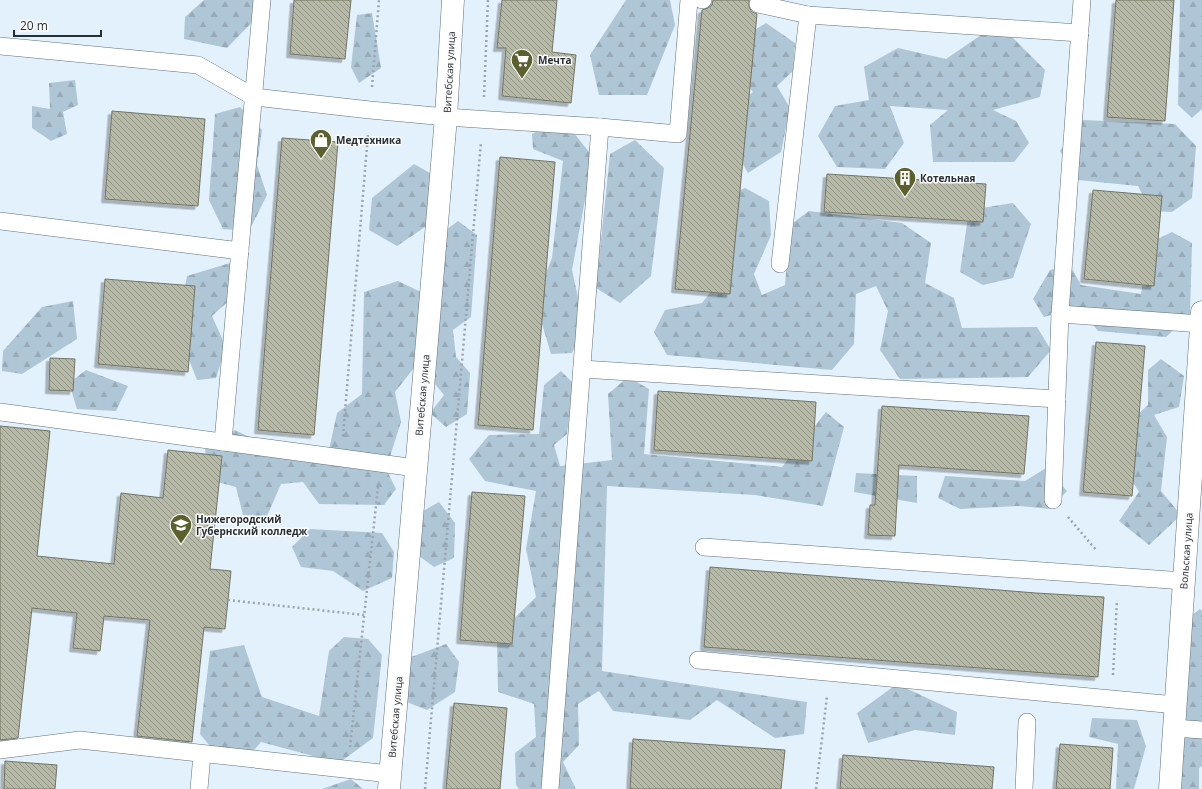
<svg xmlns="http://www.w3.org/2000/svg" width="1202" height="789" font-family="'Open Sans',sans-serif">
	<defs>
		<pattern id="forest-firs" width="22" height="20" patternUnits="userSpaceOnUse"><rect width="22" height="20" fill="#afc6d6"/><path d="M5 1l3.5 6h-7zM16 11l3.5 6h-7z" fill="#97aab8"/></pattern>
		<pattern id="building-back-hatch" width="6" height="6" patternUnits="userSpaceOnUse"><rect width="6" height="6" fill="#b6b9a5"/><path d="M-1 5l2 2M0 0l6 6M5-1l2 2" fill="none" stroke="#949787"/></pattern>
		<filter id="shadow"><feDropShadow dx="-3.5" dy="3.5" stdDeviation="0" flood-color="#0004"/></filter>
	</defs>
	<rect width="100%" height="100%" fill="#e3f1fc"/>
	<!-- forest -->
	<g fill="url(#forest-firs)">
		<polygon points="204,0 270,0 270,4 227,48 184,39 185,17"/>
		<polygon points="626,0 670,0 675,25 647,95 599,95 590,55"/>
		<polygon points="1180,0 1202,0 1202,109 1192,118 1178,105"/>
		<polygon points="372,13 381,68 359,83 351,67 357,15"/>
		<polygon points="766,23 795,43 793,71 777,86 790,108 781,152 748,173 731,143 736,105 753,92 738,72 741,38"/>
		<polygon points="981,35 1011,36 1045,70 1040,97 993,110 1016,121 1029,143 1014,162 933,162 930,125 948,110 890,106 904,143 885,169 837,167 818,136 835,106 869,100 864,67 898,48 946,59"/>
		<polygon points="75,80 78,105 63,112 67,134 51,141 32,128 32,106 50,109 49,83"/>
		<polygon points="240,107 262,130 257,165 267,195 249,231 223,229 209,200 215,114"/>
		<polygon points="562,118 593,157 572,270 584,325 572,353 551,354 535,300 552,258 563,161 533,149 532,134"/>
		<polygon points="1082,120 1175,124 1196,146 1192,198 1172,212 1151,211 1138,186 1078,180 1060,151"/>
		<polygon points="635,140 664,168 651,276 620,303 596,288 610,154"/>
		<polygon points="414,164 430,173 431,223 397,246 369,230 372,198"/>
		<polygon points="745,188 769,201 771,235 754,274 762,295 785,285 790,225 809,211 902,223 931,243 925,283 954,298 962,328 1037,327 1051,350 1028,377 900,379 880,350 888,311 876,286 856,294 854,344 832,370 667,355 654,332 665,310 702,303 734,262 720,238 728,195"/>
		<polygon points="1013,203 1031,224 1013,278 983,285 960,272 969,210"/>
		<polygon points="458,221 477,235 471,317 453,330 456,357 470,373 467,414 446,427 430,413 444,395 431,379 438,236"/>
		<polygon points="1172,232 1192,243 1190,315 1166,337 1098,331 1079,307 1044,317 1033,299 1050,270 1070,265 1081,285 1141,294 1149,243"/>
		<polygon points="230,263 243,288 212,316 226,347 216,378 197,380 177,329 187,276"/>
		<polygon points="398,281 425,294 417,364 395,392 401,422 386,469 396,489 384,505 319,504 303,482 281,484 267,516 243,515 236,487 210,480 205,449 235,430 291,457 329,450 337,413 362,394 364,292"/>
		<polygon points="73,301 77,339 22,374 2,371 3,351 42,307"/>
		<polygon points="1161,359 1184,376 1179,407 1154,415 1167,437 1161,491 1181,515 1149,545 1119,521 1139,492 1120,461 1125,426 1148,405 1148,370"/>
		<polygon points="86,370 128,386 116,411 77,409 69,383"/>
		<polygon points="561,371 573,383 567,434 554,445 560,466 612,460 608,394 628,377 649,389 644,454 782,467 826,412 844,427 823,506 755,495 607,486 602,671 807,702 804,734 775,738 717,700 690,720 613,711 599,691 578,704 579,745 563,762 576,789 519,789 516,785 515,753 536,737 534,704 498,692 497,635 536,597 526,549 536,491 485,481 469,459 489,435 539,434 544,385"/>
		<polygon points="1046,468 1067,491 1050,509 1020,506 960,509 938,498 945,476 1025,481"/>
		<polygon points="856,473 917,476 917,503 854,492"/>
		<polygon points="439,502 455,523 454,558 434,567 415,553 416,515"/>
		<polygon points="310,529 382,533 394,552 392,578 363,591 333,571 301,567 292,547"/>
		<polygon points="1200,609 1202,611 1202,766 1199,768 1199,789 1164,789 1176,627"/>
		<polygon points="344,637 368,639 382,655 373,738 339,763 261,742 249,756 213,750 200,734 210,651 244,645 262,697 319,716 329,651"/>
		<polygon points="446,644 459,662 455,692 427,710 404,701 406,659"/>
		<polygon points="897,684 957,712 955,735 915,730 868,743 857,713"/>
		<polygon points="1092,718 1137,720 1146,746 1134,789 1116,789 1118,744 1089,737"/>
		<polygon points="351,779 363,789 322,789"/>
	</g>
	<!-- building -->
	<g fill="url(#building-back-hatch)" stroke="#737563" filter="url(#shadow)">
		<polygon points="294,0 351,0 345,59 290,54"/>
		<polygon points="502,0 557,0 552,52 576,55 571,103 502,96 506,48 497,48"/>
		<polygon points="713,0 749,0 749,7 752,12 757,14 730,294 675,289 702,10 708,8 712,5"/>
		<polygon points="1116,0 1174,0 1165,121 1107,117"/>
		<polygon points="112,111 205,119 198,206 105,199"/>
		<polygon points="282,138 338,142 314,435 258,430"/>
		<polygon points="500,157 555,162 533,430 478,425"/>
		<polygon points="827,174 986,184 983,222 824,212"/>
		<polygon points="1093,190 1162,196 1154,286 1084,279"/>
		<polygon points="105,279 195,286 188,372 98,364"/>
		<polygon points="1096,342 1145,346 1132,496 1083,492"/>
		<polygon points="50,358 75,359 73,391 49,390"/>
		<polygon points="658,391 816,402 812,461 654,450"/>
		<polygon points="882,406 1029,416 1024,474 899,465 895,536 868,535 870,505 875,505"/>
		<polygon points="0,426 50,431 37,556 114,564 121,493 163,498 168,450 222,456 210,569 231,571 225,629 204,627 192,742 137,736 150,620 104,616 100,651 73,648 77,613 32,608 18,738 0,740"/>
		<polygon points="472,492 525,496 512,644 460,640"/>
		<polygon points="710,567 1036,593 1104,597 1098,677 704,647"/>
		<polygon points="454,703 507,708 500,789 446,789"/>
		<polygon points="633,739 785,750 781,789 630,789"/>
		<polygon points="1060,744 1113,748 1110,789 1056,789"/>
		<polygon points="843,755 994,767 992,789 840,789"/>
		<polygon points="5,761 57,765 55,789 4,789"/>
	</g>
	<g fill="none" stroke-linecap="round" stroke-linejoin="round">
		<!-- lane casing -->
		<g stroke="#60707c" stroke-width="18">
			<g id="lane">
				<polyline points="702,0 703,0"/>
				<polyline points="758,4 808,15"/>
				<polyline points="0,46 198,65 254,97 370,110 446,117 600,127 550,789"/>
				<polyline points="600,127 678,134 689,0"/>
				<polyline points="0,221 240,251"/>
				<polyline points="780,264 808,15 1080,33"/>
				<polyline points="1060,314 1082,0"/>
				<polyline points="582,369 1057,399"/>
				<polyline points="0,412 416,468"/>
				<polyline points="223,442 262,0"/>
				<polyline points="1053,500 1060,314 1202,324"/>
				<polyline points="704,547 1184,581"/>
				<polyline points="698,660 1176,705"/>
				<polyline points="1174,728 1202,730"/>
				<polyline points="0,750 80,740 390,774"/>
				<polyline points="199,789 202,754"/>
				<polyline points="1024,789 1027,722"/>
			</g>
		</g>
		<!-- street casing -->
		<g stroke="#60707c" stroke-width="23">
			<g id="street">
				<polyline points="389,789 446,117 453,0"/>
				<polyline points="1170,789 1202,312"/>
			</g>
		</g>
		<!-- path -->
		<g stroke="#99a4ad" stroke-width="2.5" stroke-dasharray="2 3" stroke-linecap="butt">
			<polyline points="372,87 379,0"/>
			<polyline points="484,97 488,0"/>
			<polyline points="343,436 368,134"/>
			<polyline points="1068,517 1097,551"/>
			<polyline points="228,600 364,615"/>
			<polyline points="1113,675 1117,600"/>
			<polyline points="350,747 378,487"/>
			<polyline points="425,789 481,142"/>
			<polyline points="816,789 827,696"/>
		</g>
		<!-- lane -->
		<use href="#lane" stroke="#fff" stroke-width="17"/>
		<!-- street -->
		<use href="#street" stroke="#fff" stroke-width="22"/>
	</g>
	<!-- icons -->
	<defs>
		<g id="supermarket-pin" transform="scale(1.15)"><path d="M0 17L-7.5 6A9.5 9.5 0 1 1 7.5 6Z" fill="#5c602e" stroke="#fcfcfc"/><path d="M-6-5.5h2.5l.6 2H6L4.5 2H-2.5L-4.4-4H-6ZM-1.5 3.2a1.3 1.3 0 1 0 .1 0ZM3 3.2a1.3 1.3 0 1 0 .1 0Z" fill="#fff"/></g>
		<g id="shop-pin" transform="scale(1.15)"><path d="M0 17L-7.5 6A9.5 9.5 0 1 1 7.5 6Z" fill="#5c602e" stroke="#fcfcfc"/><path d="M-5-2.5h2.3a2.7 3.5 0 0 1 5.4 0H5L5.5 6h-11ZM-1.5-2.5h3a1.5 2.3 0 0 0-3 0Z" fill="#fff"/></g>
		<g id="building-pin" transform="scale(1.15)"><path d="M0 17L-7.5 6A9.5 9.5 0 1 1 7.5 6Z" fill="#5c602e" stroke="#fcfcfc"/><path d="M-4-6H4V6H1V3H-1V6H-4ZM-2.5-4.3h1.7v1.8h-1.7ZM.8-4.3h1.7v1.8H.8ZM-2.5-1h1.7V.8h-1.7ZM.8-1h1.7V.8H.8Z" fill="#fff"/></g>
		<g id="university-pin" transform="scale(1.15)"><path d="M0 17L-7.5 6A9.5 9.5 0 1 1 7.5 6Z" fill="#5c602e" stroke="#fcfcfc"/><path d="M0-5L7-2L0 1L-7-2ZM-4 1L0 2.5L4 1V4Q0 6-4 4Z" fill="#fff"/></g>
	</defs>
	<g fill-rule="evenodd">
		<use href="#supermarket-pin" x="522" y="60"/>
		<use href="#shop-pin" x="321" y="140"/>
		<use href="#building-pin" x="905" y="178"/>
		<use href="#university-pin" x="181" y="525"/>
	</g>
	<g text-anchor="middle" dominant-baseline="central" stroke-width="3" stroke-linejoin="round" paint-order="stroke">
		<!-- poi labels -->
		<g font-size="10" font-weight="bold" fill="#282f34" stroke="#fcfcfc" text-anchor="start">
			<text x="538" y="60">Мечта</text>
			<text x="336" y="140">Медтехника</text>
			<text x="920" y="178">Котельная</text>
			<text x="196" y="519">Нижегородский<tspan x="196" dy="12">Губернский колледж</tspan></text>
		</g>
		<!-- street labels -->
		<g font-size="10" fill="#282f34" stroke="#fcfcfc">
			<text transform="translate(449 72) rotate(-87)">Витебская улица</text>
			<text transform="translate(422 395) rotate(-85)">Витебская улица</text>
			<text transform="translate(1186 551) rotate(-86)">Вольская улица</text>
			<text transform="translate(395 717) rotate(-85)">Витебская улица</text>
		</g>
	</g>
	<!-- scale -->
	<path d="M14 30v6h87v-6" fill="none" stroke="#282f34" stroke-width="2"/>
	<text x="20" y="30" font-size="12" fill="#282f34" stroke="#fcfcfc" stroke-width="3" paint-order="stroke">20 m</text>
</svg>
